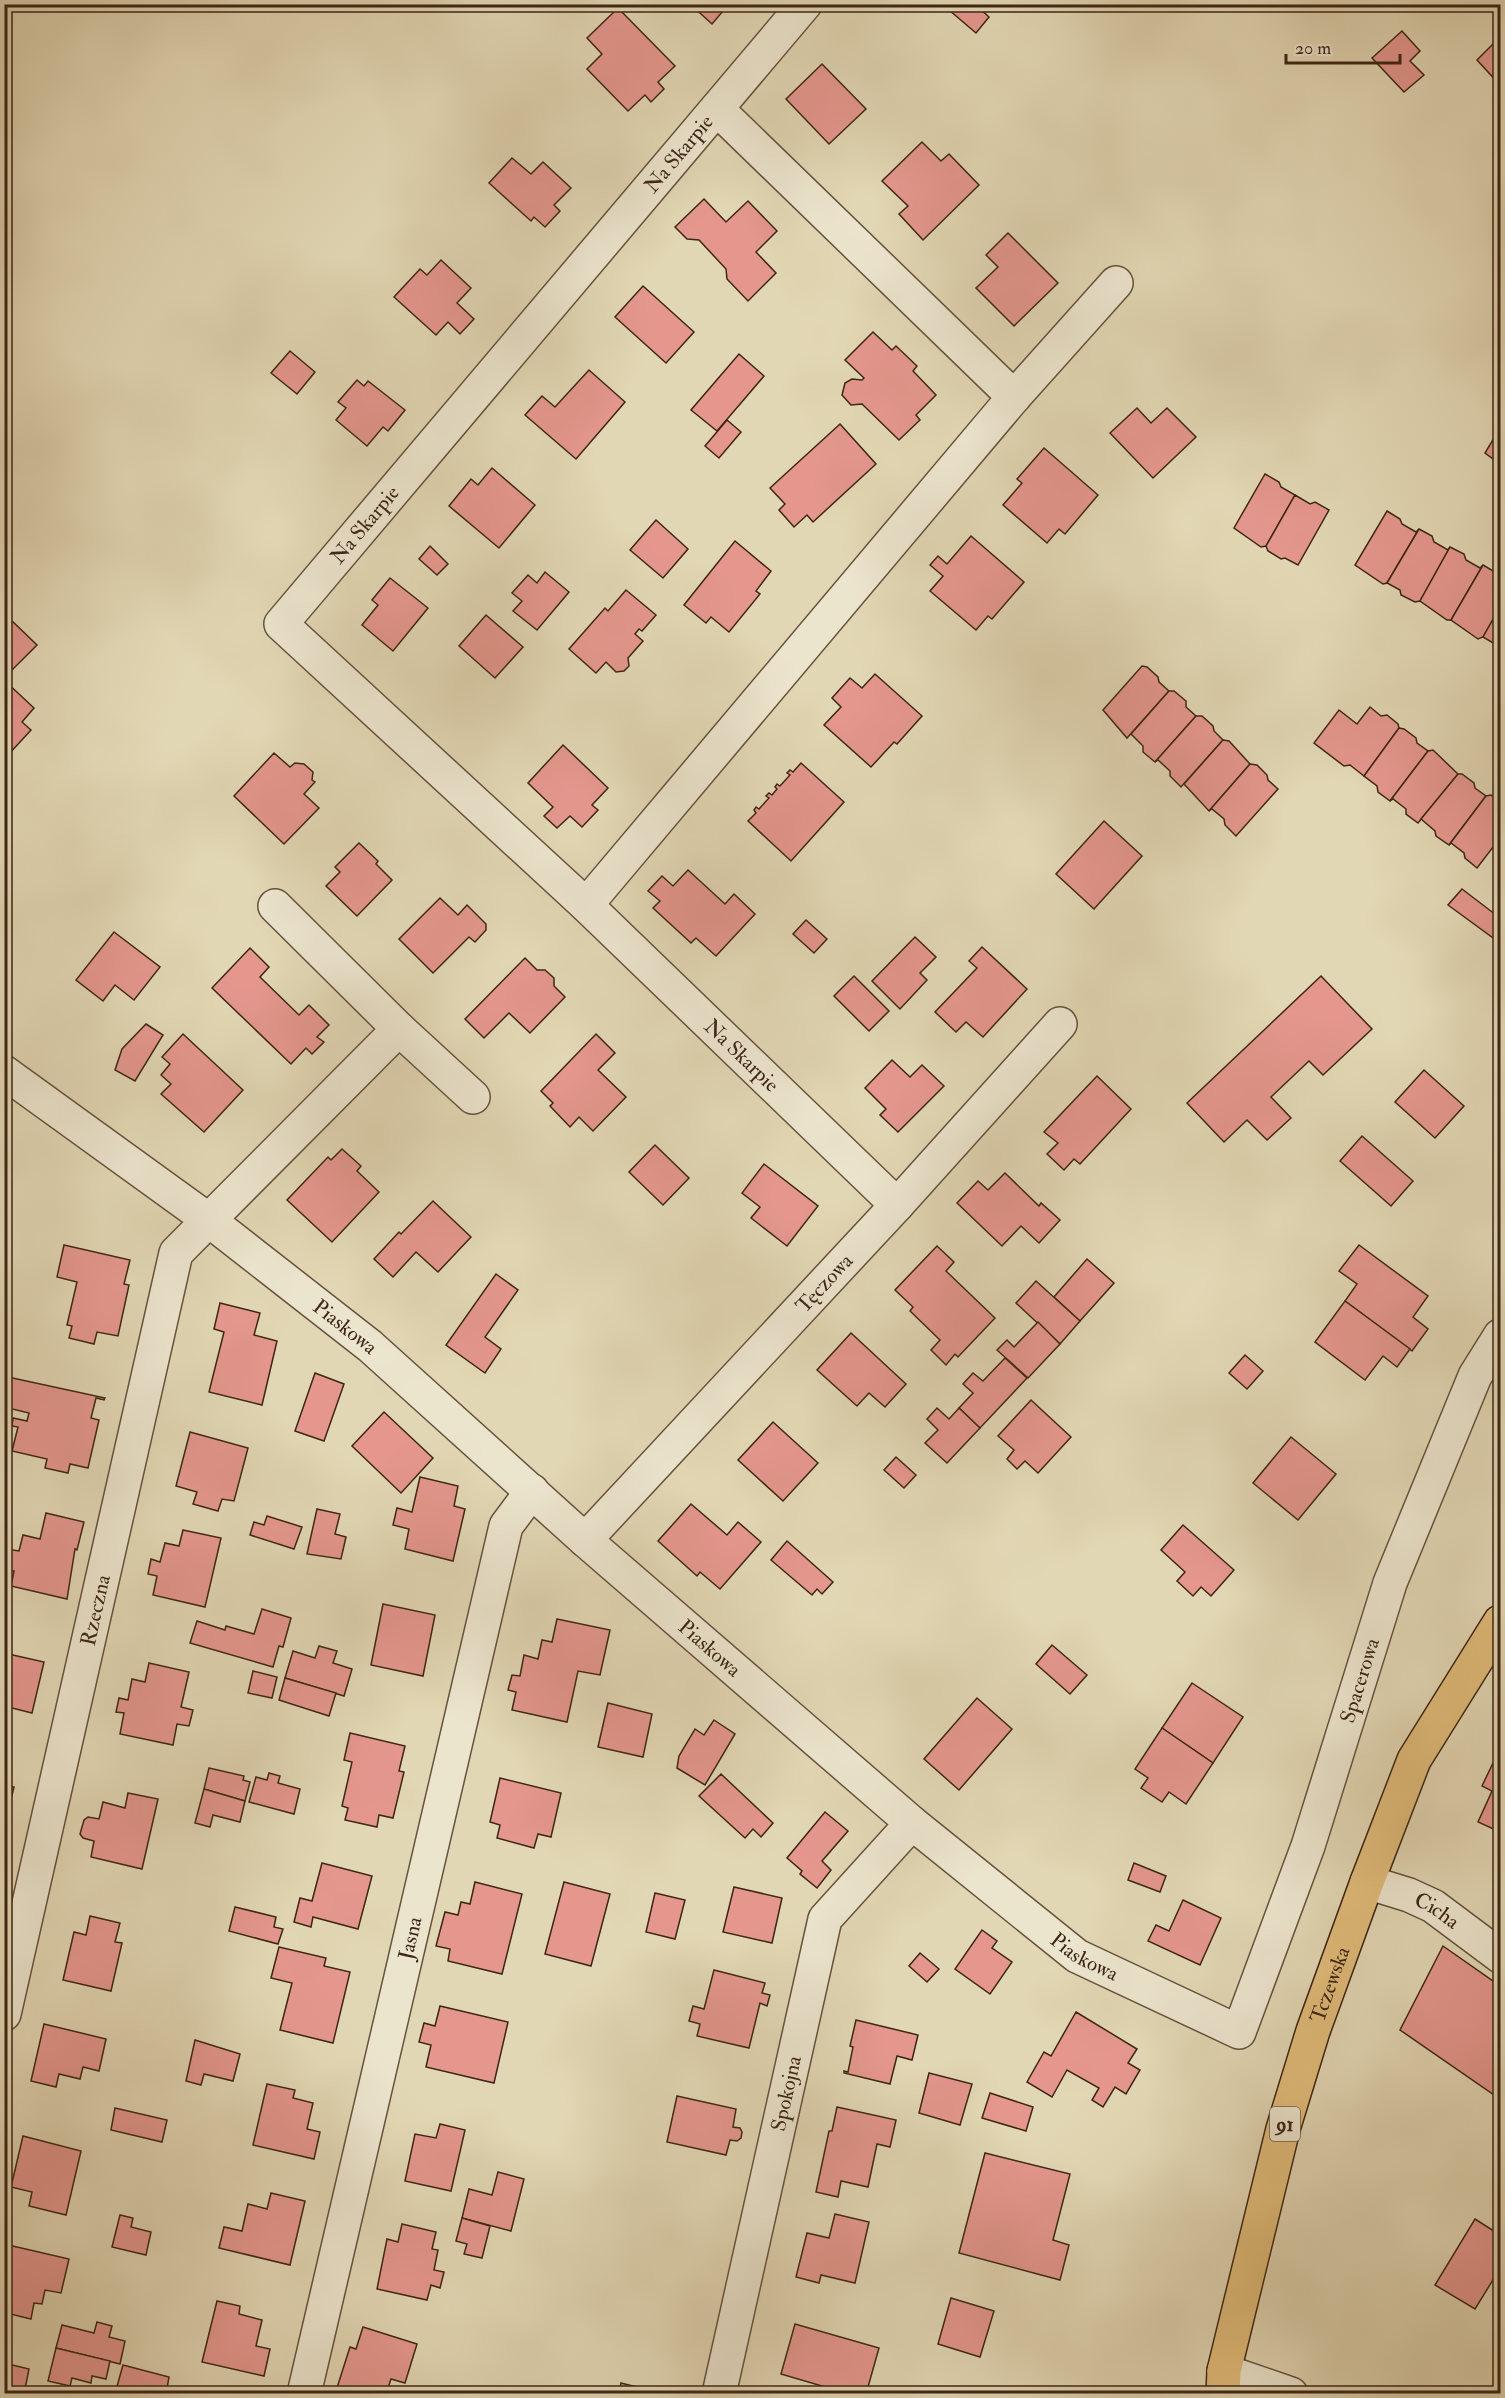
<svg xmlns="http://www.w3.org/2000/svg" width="1505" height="2398" font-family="'IM FELL Double Pica',serif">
	<rect width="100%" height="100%" fill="#e2d7b4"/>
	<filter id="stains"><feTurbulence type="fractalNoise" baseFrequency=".00333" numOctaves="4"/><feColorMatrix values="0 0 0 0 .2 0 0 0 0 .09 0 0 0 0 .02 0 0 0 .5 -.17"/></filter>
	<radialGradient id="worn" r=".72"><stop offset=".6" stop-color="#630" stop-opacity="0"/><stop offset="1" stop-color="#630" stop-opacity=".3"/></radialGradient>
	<!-- building -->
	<g fill="#e5978e" stroke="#3d2615" stroke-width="1.5">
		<polygon points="690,4 729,4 712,24"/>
		<polygon points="942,4 975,4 989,17 976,33"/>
		<polygon points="618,8 675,66 658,82 664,89 651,102 645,95 628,111 587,69 602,54 587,38"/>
		<polygon points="1402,31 1420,51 1410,61 1424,75 1404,92 1372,58"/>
		<polygon points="1500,37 1500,85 1477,60"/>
		<polygon points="822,64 866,109 829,144 786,99"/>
		<polygon points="922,142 941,161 949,154 979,185 923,240 899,214 908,206 882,181"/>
		<polygon points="512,158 531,174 543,162 571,188 554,205 560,211 545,227 534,217 531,221 489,183"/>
		<polygon points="704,199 726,222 748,201 777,231 756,252 776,273 748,301 727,279 726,269 699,240 687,239 675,227"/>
		<polygon points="1008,233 1058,283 1014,326 976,288 998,267 986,255"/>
		<polygon points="441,260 471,288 457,303 474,319 460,334 448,322 436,335 394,297 420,269 427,275"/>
		<polygon points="643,286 694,332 666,363 615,317"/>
		<polygon points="873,332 892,350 896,346 917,366 913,371 936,395 916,415 920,420 899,440 862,404 851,405 842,395 845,383 852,379 862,380 864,378 845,360"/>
		<polygon points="290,351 315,372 297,394 271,373"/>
		<polygon points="739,354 764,376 717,431 691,410"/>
		<polygon points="589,370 625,402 576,459 525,415 542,396 555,407"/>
		<polygon points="357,380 364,386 368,381 405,410 388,431 383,427 367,446 336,420 346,408 338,402"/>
		<polygon points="1137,408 1151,423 1167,408 1196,437 1153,478 1110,433"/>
		<polygon points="727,420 741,432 719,458 705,446"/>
		<polygon points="840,424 876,464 813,522 807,515 794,527 779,510 785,504 770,488"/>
		<polygon points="1500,428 1500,464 1485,453"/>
		<polygon points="1044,448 1098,495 1065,534 1059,529 1047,543 1003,505 1022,483 1017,479"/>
		<polygon points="492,468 535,505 499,548 449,506 471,479 478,485"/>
		<polygon points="1265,474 1279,482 1281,487 1295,495 1266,546 1261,547 1234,528"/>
		<polygon points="1295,495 1310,504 1315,502 1329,510 1298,565 1285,558 1281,559 1268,551 1266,546"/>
		<polygon points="1387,511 1400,519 1402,524 1416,532 1419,529 1387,583 1383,584 1355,565"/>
		<polygon points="656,520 688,549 663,578 630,550"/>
		<polygon points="1419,529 1432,536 1434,542 1448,550 1450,547 1420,601 1415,602 1401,595 1400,590 1387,583"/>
		<polygon points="971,536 1024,582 992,619 988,616 976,630 930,591 943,576 930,565 938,556 947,564"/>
		<polygon points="735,541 771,571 756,591 760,594 729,632 711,617 706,623 684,605"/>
		<polygon points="430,546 448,564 437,575 419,559"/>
		<polygon points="1450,547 1464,554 1466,560 1480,568 1483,565 1451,620 1447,620 1420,601"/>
		<polygon points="1483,565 1495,572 1500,580 1500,607 1483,637 1478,639 1451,620"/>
		<polygon points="545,572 569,592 537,630 513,611 522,601 512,593 528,575 537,583"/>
		<polygon points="390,578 428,608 393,651 362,625 378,605 372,600"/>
		<polygon points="626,590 656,615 642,631 639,629 635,634 643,641 628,658 629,666 624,671 616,672 606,662 596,673 569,649 605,608 608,611"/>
		<polygon points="1500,607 1500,651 1495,644 1483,637"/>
		<polygon points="486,615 523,647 495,678 459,646"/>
		<polygon points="6,618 10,622 12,621 37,645 4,678"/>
		<polygon points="1142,666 1147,667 1158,677 1159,682 1169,691 1127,738 1103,710"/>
		<polygon points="875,674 922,716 897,744 894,742 871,767 824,725 841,707 832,698 850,678 862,688"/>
		<polygon points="4,680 34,708 22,722 31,730 8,755 4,752"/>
		<polygon points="1169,691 1174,691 1186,701 1186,707 1196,716 1155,762 1143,752 1143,746 1131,734"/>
		<polygon points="1370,707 1381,716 1387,715 1398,724 1399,728 1364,776 1350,765 1344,766 1314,743 1339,710 1357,724"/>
		<polygon points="1196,716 1202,716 1213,726 1214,731 1223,740 1181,787 1170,776 1170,771 1158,760 1155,762"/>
		<polygon points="1399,728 1404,729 1416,738 1417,743 1428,751 1390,801 1378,792 1377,786 1364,776"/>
		<polygon points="1223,740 1229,741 1250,764 1209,811 1184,784"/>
		<polygon points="563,745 608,788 592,805 598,810 582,827 570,816 557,828 544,816 553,807 528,783"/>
		<polygon points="1433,750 1458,774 1418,823 1406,814 1406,809 1393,799 1390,801 1428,751"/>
		<polygon points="274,753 290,767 295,763 304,764 313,772 312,780 315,782 304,794 319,808 284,844 234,796"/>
		<polygon points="801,763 844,802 791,861 748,821 756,813 754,810 756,807 759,809 769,798 766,796 769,793 772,795 777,789 775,787 777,784 780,786 790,775 787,773 790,770 793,772"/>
		<polygon points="1250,764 1257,765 1267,775 1268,780 1278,789 1236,836 1225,825 1224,819 1212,809 1209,811"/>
		<polygon points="1458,774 1462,774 1474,783 1475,788 1486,796 1449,845 1436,836 1435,831 1421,819"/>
		<polygon points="1491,795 1500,802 1500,838 1477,868 1465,858 1464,853 1451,843 1449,845 1486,796"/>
		<polygon points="1104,821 1142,856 1094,909 1056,874"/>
		<polygon points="359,843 378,861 376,864 392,880 357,916 326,886 340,872 335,867"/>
		<polygon points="688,870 725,904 734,894 755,914 716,956 696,938 691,943 653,908 660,901 648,891 662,876 673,886"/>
		<polygon points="1462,889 1500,918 1500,943 1448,905"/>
		<polygon points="440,898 458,915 467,905 486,924 486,930 475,942 469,937 433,973 399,939"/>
		<polygon points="806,920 827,939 814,953 793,934"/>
		<polygon points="114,932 160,967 134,1000 115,985 103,1001 76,980"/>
		<polygon points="915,937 936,957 920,973 927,980 900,1009 872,981"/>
		<polygon points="982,947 1027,989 983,1037 966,1022 956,1032 935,1012 977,968 969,961"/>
		<polygon points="250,948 269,967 260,977 299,1015 309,1005 329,1025 317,1037 324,1042 312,1054 306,1048 291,1064 212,988"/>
		<polygon points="525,958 537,970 545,970 554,978 554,986 565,997 530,1033 509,1013 484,1038 465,1019"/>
		<polygon points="854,976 889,1011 869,1031 834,996"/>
		<polygon points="1321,976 1372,1029 1323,1075 1309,1061 1271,1097 1291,1118 1267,1140 1247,1120 1224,1142 1187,1103"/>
		<polygon points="146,1024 163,1035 135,1081 115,1070 122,1049"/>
		<polygon points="183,1034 243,1090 204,1132 161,1094 171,1084 161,1075 170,1064 162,1057"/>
		<polygon points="596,1034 615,1053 598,1070 626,1097 593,1131 579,1117 570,1127 550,1106 553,1103 541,1091"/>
		<polygon points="892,1060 910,1077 922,1065 944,1086 898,1132 880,1115 886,1109 865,1088"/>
		<polygon points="1424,1070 1464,1106 1435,1138 1395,1102"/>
		<polygon points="1097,1076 1131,1109 1080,1164 1074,1159 1064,1170 1047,1154 1058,1143 1044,1132"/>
		<polygon points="1362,1136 1413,1181 1391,1206 1340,1161"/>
		<polygon points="655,1145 689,1178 663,1205 629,1172"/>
		<polygon points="342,1149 361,1166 357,1171 379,1192 332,1242 287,1200 328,1157 331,1160"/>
		<polygon points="764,1164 818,1206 787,1246 751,1218 760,1207 742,1193"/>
		<polygon points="1005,1173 1039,1206 1041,1203 1060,1220 1039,1243 1021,1226 1002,1246 957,1203 978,1181 988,1190"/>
		<polygon points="433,1201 471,1237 438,1272 416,1252 393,1277 374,1259 399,1232 401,1234"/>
		<polygon points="64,1245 130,1260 124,1284 129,1285 118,1336 97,1332 94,1344 69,1338 72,1326 67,1325 77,1282 57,1277"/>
		<polygon points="1359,1245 1428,1296 1413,1317 1428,1329 1412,1351 1345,1301 1357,1284 1339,1271"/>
		<polygon points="937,1246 954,1262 946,1271 995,1318 958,1357 955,1354 946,1365 931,1350 940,1340 910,1311 913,1307 895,1290"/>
		<polygon points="1087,1259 1114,1283 1080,1321 1054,1297"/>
		<polygon points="496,1274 518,1290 485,1337 501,1349 485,1373 446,1345"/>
		<polygon points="1036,1281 1080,1321 1060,1344 1016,1303"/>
		<polygon points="1345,1301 1410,1349 1397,1367 1383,1356 1365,1380 1315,1342"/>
		<polygon points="220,1303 260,1313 254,1335 277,1341 262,1405 209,1392 224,1332 214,1329"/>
		<polygon points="1038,1322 1060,1344 1028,1378 997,1350 1007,1340 1014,1347"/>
		<polygon points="851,1333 906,1384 885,1407 869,1393 857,1406 817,1370"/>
		<polygon points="1245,1355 1263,1371 1247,1389 1229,1373"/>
		<polygon points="1005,1358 1027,1378 980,1428 959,1408 973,1393 963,1384 973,1373 983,1381"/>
		<polygon points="315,1373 344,1384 324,1441 295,1431"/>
		<polygon points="8,1377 105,1398 104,1400 96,1398 91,1418 99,1420 88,1468 70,1464 68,1473 45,1468 47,1459 12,1451 18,1427 12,1426 13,1418 27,1421 29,1413 4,1407 4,1392"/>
		<polygon points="1031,1400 1071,1437 1038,1473 1025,1461 1017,1469 1007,1459 1014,1450 998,1436"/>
		<polygon points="937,1408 949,1419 959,1408 980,1428 947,1463 925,1443 938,1430 927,1419"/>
		<polygon points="384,1412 433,1458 401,1493 352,1446"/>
		<polygon points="773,1422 818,1463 783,1501 738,1460"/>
		<polygon points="190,1432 248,1448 234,1501 222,1499 218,1511 193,1504 197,1492 176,1486"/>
		<polygon points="1291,1437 1336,1474 1298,1520 1253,1483"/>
		<polygon points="896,1457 916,1475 904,1488 884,1470"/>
		<polygon points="420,1477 458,1486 454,1506 465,1509 453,1561 405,1549 409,1529 393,1525 397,1508 412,1512"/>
		<polygon points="691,1504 727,1535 738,1522 761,1542 720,1589 700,1572 697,1576 658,1541"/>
		<polygon points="317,1509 340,1514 335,1534 346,1537 341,1559 307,1554"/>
		<polygon points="46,1513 84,1522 77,1550 75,1549 67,1599 11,1586 14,1571 4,1569 7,1549 19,1551 23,1535 40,1539"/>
		<polygon points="267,1516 302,1527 294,1549 250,1535 254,1522 264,1525"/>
		<polygon points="1183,1525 1234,1570 1211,1596 1201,1587 1193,1596 1177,1581 1185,1572 1161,1550"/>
		<polygon points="183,1530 221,1538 205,1607 153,1595 157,1576 148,1574 151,1559 160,1562 165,1543 179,1546"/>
		<polygon points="787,1541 833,1582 822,1594 817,1589 812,1595 771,1560"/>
		<polygon points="383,1604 435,1615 423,1676 371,1665"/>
		<polygon points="262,1609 291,1618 283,1647 279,1646 273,1667 190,1643 197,1621 225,1630 226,1626 254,1634"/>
		<polygon points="557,1619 610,1630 600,1675 578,1671 567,1722 512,1710 516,1692 508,1690 512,1675 520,1676 524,1655 538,1659 542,1640 552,1642"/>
		<polygon points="1052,1645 1087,1675 1070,1694 1036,1664"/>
		<polygon points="319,1646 337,1651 333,1663 352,1669 344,1696 285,1678 293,1651 315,1658"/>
		<polygon points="4,1653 44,1662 32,1713 4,1706"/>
		<polygon points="149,1663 189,1672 181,1707 193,1710 189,1726 177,1724 173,1745 120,1734 124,1713 116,1712 119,1698 128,1700 132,1679 145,1682"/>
		<polygon points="253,1671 277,1677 272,1698 248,1693"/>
		<polygon points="285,1678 336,1693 329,1716 279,1700"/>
		<polygon points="1192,1683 1243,1717 1213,1763 1162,1728"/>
		<polygon points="977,1698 1012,1729 959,1790 924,1759"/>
		<polygon points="608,1703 652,1714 643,1757 598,1747"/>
		<polygon points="714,1720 735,1734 705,1785 677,1768 679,1756 695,1729 704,1735"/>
		<polygon points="1162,1728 1213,1763 1186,1804 1169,1792 1162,1802 1141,1788 1148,1778 1135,1769"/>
		<polygon points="350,1733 405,1746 399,1771 404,1772 393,1818 379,1815 377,1827 345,1820 348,1808 342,1806 352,1762 344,1760"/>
		<polygon points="1493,1763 1500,1766 1500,1832 1478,1822 1492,1791 1482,1786"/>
		<polygon points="209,1768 244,1776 243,1780 250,1782 245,1801 204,1789"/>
		<polygon points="269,1773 280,1776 278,1783 300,1789 294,1814 249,1802 256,1777 267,1780"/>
		<polygon points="721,1774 773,1823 761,1837 753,1829 745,1838 699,1796"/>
		<polygon points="500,1778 561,1793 551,1837 538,1834 534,1848 497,1838 500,1825 490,1822"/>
		<polygon points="4,1785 14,1787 4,1827"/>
		<polygon points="204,1789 245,1801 240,1822 213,1815 210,1827 195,1823"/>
		<polygon points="128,1793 158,1799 142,1869 91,1857 94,1841 83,1838 80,1834 84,1820 88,1817 99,1819 103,1802 125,1808"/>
		<polygon points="825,1812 848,1831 822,1861 831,1870 817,1888 800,1874 802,1871 787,1858"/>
		<polygon points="322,1863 372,1876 358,1929 313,1917 311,1927 294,1922 300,1898 312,1901"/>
		<polygon points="1134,1863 1166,1876 1160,1892 1128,1880"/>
		<polygon points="475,1882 522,1894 502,1974 448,1961 450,1949 436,1946 445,1912 458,1915 461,1902 470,1904"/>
		<polygon points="564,1882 610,1894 591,1966 545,1954"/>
		<polygon points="734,1887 782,1898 772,1943 723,1932"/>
		<polygon points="655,1893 685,1900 675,1939 646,1932"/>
		<polygon points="1183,1900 1221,1918 1200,1965 1148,1941 1156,1925 1169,1931"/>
		<polygon points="235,1907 276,1917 274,1927 283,1929 278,1944 229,1931"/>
		<polygon points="90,1916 120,1923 115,1942 122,1943 111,1991 63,1980 74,1932 86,1935"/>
		<polygon points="982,1930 997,1941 992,1948 1012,1962 990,1994 955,1969"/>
		<polygon points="1443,1946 1500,1986 1500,2099 1400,2030"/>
		<polygon points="279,1947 326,1958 324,1966 350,1972 333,2043 280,2030 292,1983 271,1978"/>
		<polygon points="920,1953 939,1969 927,1982 909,1966"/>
		<polygon points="714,1970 765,1983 762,1993 770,1995 767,2006 760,2003 749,2048 697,2036 700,2024 689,2021 693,2006 704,2009"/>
		<polygon points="440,2006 508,2022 494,2083 426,2067 431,2045 419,2042 424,2023 435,2026"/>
		<polygon points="1076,2012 1137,2049 1128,2063 1140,2070 1126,2094 1115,2087 1103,2107 1092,2100 1099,2088 1067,2070 1052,2097 1027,2082 1044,2052 1051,2056"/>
		<polygon points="856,2020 918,2035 912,2060 897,2056 890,2084 844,2073 844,2071 848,2072 853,2047 850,2046"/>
		<polygon points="44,2024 106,2039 99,2071 83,2067 80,2079 59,2074 56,2087 31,2081"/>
		<polygon points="195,2040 240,2054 233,2081 204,2074 201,2085 186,2081"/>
		<polygon points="929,2073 972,2084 960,2125 919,2113"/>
		<polygon points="267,2084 295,2090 293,2098 313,2103 307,2129 320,2132 314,2159 253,2145"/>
		<polygon points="990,2093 1033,2107 1026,2131 982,2118"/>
		<polygon points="677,2096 736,2109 733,2127 740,2128 742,2132 741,2138 737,2141 730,2140 726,2155 667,2142"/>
		<polygon points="837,2107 896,2120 890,2147 877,2144 868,2187 841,2181 838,2197 816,2192 829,2131 832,2131"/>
		<polygon points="115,2108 167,2120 162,2142 111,2130"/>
		<polygon points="440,2124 465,2130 451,2191 405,2181 415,2134 436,2138"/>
		<polygon points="23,2136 81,2151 66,2215 29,2206 32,2192 11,2187"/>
		<polygon points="985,2153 1070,2174 1053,2240 1069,2245 1060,2280 959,2253"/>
		<polygon points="498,2172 524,2179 511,2231 462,2218 469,2189 492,2195"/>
		<polygon points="271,2193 305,2201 290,2265 219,2248 224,2227 242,2231 248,2204 267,2209"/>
		<polygon points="835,2214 869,2222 855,2283 821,2275 819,2283 796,2277 807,2233 829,2238"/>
		<polygon points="120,2215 133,2218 131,2227 151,2232 146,2255 112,2247"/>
		<polygon points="462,2218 490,2226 482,2258 464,2254 467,2244 456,2241"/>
		<polygon points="1475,2219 1500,2235 1500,2278 1496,2275 1475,2309 1435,2285"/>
		<polygon points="402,2224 436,2232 432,2249 438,2250 434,2270 444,2272 440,2288 431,2285 427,2300 377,2289 387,2239 398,2242"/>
		<polygon points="4,2244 69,2259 61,2293 45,2290 42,2304 34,2303 31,2319 6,2313 9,2297 4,2296"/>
		<polygon points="951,2298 994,2311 980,2357 938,2344"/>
		<polygon points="217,2301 240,2306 239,2314 262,2320 256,2346 270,2349 264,2376 202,2362"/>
		<polygon points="97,2322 112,2326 109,2337 125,2341 120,2364 56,2348 62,2325 94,2333"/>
		<polygon points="795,2324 879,2348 866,2394 849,2394 781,2374"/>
		<polygon points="363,2327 417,2344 405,2383 391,2379 387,2391 396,2394 335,2394 350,2347 356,2349"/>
		<polygon points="56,2348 110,2361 106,2379 92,2376 91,2383 72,2378 70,2386 48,2381"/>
		<polygon points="4,2363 29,2369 24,2394 4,2394"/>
		<polygon points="123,2365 169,2377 166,2394 131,2394 116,2390"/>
		<polygon points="621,2383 664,2394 619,2394"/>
	</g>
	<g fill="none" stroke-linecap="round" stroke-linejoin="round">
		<!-- street casing -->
		<g stroke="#66523d" stroke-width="36">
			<g id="street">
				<path id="s1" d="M805,4L281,624L586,905L897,1205"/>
				<polyline points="1014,397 1116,283"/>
				<polyline points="586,905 1014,397 717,109"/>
				<polyline points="399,1029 473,1097"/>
				<path id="s2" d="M4,1072L210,1221L370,1346L585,1540L912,1823L1077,1956L1239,2032L1308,1846L1390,1583L1475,1376L1500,1336"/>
				<path id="s3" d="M585,1540L897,1205L1060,1024"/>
				<path id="s4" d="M1367,1882L1409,1895L1433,1906L1500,1956"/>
				<path id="s5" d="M4,2014L176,1253L399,1029L275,906"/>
				<polyline points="1224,2371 1291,2394"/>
				<path id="s6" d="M304,2394L506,1526L532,1491"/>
				<path id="s7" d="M719,2394L825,1919L912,1823"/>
			</g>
		</g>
		<!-- primary casing -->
		<g stroke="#3d2615" stroke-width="36">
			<g id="primary">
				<path id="s8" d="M1223,2394L1224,2371L1283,2129L1313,2031L1367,1882L1414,1760L1500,1622"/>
			</g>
		</g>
		<!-- street -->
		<use href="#street" stroke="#ece5ce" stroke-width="33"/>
		<!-- primary -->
		<use href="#primary" stroke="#e1bc7a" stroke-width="33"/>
	</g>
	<g text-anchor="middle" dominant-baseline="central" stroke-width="4.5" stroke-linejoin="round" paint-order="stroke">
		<!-- shield labels -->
		<rect fill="#ece5ce" stroke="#725f4c" stroke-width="1.5" x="1270" y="2107" width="30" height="34" rx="4.5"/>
		<g font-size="20" font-weight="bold" fill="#3d2615">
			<text x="1285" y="2124">91</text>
		</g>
		<!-- street labels -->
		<g font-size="21" fill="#3d2615" stroke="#ece5ce">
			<text transform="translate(679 154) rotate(-50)">Na Skarpie</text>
			<text transform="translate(365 525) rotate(-50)">Na Skarpie</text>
			<text stroke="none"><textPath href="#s1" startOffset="1443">Na Skarpie</textPath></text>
			<text stroke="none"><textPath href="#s3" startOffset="351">Tęczowa</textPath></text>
			<text stroke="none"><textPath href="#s2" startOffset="426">Piaskowa</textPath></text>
			<text stroke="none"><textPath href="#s5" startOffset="414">Rzeczna</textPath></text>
			<text stroke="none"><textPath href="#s2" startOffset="912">Piaskowa</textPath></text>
			<text stroke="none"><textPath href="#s2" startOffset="1942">Spacerowa</textPath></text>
			<text stroke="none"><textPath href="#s4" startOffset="76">Cicha</textPath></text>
			<text stroke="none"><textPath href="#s6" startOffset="468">Jasna</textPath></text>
			<text stroke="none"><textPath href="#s2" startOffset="1398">Piaskowa</textPath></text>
			<text stroke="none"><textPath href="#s8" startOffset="424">Tczewska</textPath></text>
			<text stroke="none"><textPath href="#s7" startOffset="308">Spokojna</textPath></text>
		</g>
	</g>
	<!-- margin -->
	<rect width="1505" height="2398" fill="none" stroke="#e2d7b4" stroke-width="24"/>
	<rect x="6" y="6" width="1493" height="2386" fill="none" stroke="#3d2615" stroke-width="3"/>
	<rect x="12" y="12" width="1481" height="2374" fill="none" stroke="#3d2615" stroke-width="1.5"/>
	<!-- scale -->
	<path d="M1286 54v9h114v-9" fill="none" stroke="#3d2615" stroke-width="3"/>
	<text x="1295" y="54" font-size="18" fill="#3d2615" stroke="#ece5ce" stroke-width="4.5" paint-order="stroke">20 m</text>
	<rect width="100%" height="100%" filter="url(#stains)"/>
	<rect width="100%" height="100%" fill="url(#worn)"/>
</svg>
